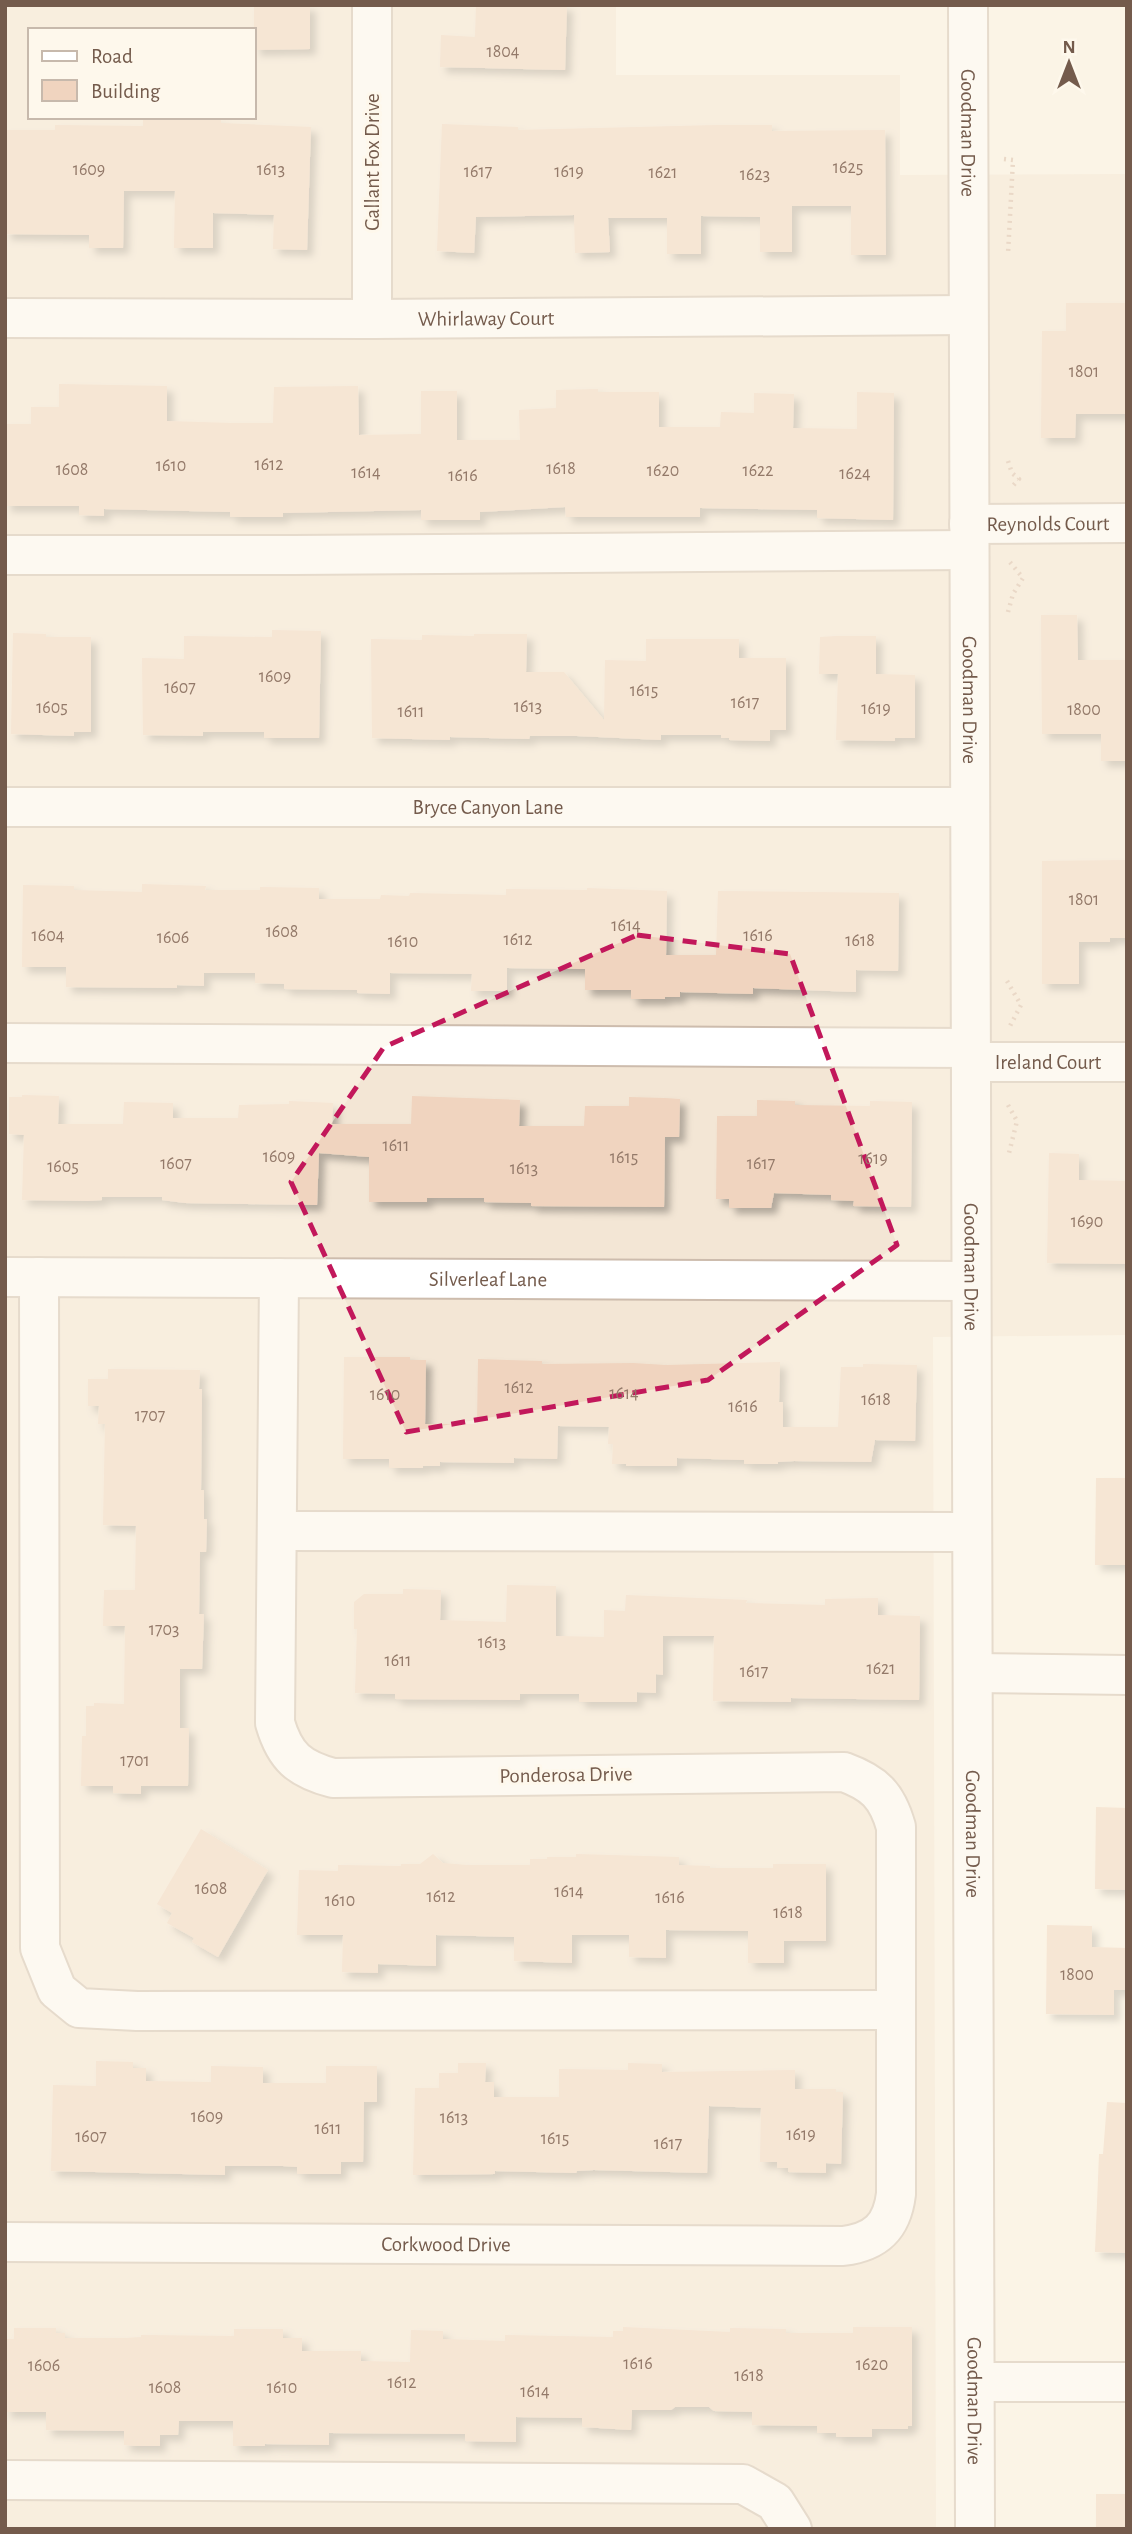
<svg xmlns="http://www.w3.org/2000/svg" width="1132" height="2534" font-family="'Alegreya Sans',sans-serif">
	<defs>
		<filter id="shadow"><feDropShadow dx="6" dy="6" stdDeviation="3.5" flood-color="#0004"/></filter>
	</defs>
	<rect width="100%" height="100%" fill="#fbf4e6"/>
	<!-- residential -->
	<path fill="#f3e6d5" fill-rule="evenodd" d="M5,5H616V75H900V175L1127,174V1335L933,1337L936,2529H5ZM30,30H254V117H30Z"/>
	<!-- building -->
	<g fill="#f0d4bf" filter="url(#shadow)">
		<polygon points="254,5 310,5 310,49 254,50"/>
		<polygon points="476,5 567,5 565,70 440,67 441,35 475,37"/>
		<polygon points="143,119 221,120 221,123 311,127 307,250 273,249 274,215 213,213 213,248 174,248 175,191 124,191 123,248 89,248 89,235 5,234 5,130 55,130 55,125 143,126"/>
		<polygon points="442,124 518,127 518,130 717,125 772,125 772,131 885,130 886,255 851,255 851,206 792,206 792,252 760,252 760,217 701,216 701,254 667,254 667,218 608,218 610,252 575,253 574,215 476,217 474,253 437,251"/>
		<polygon points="1066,303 1127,303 1127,414 1076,414 1075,438 1041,438 1042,331 1066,331"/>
		<polygon points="59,384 167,386 167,421 231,423 273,423 274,387 358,386 359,435 421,434 421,391 457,391 457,440 520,440 519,410 556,408 556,390 598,389 598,392 659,392 659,427 720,427 721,412 754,413 754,393 794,394 793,428 857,429 857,392 894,393 893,520 817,518 817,510 700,508 700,517 566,517 565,507 480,512 480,520 421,520 421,510 283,513 283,517 230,517 230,512 104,509 104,516 79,515 79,506 5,506 5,424 31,424 31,407 59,407"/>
		<polygon points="1041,615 1077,615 1078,660 1126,660 1127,761 1101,761 1101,734 1042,734"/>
		<polygon points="272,630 321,631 319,738 264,738 264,732 203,732 203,736 143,735 142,658 184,659 184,636 272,637"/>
		<polygon points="13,633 46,634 46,637 91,637 91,732 74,732 74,736 11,734"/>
		<polygon points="474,634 527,634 526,672 564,672 604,720 605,660 646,661 646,639 739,639 739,658 786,658 786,730 770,730 770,741 729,740 729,738 721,738 721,735 661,735 661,740 577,736 530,736 529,739 450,737 450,740 372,738 371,639 422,640 422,635 474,636"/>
		<polygon points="837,636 876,636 876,674 915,675 915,738 895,738 895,741 836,740 838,674 819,674 820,637"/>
		<polygon points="1127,860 1127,938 1110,938 1110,942 1079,942 1079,984 1042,984 1042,861"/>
		<polygon points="142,884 206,886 205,890 260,890 260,887 319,888 319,899 380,899 381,895 409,896 410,893 506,895 506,889 587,890 587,888 667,891 666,955 716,955 718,891 899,893 898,971 856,970 856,992 753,988 753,994 680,992 680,997 665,997 665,999 631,999 631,990 585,990 585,969 507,968 507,991 471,991 472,974 390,973 390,994 357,993 357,990 284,989 284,984 255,983 255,973 204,973 204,986 177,985 177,988 66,987 66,967 22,967 23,885 74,886 74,890 142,892"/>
		<polygon points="22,1095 59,1096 58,1124 123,1124 124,1102 173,1103 173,1118 238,1118 239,1105 289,1104 289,1101 333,1103 332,1124 411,1124 412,1096 520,1100 519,1126 584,1126 585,1106 629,1106 629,1097 665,1098 680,1099 679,1137 665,1137 664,1207 531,1206 531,1203 484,1202 484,1198 427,1198 427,1202 369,1202 369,1157 319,1153 317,1205 185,1203 162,1200 162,1197 102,1197 102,1200 88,1201 22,1200 24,1135 9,1134 9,1097 22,1097"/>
		<polygon points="757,1100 795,1101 795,1105 870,1106 870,1101 912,1102 911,1207 853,1206 854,1201 831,1200 831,1195 774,1193 771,1208 729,1208 729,1199 716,1199 717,1116 757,1116"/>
		<polygon points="1049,1153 1079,1154 1079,1180 1127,1181 1127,1264 1047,1263"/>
		<polygon points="344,1357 410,1357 410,1360 426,1360 425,1424 477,1424 478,1359 542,1361 542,1364 633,1363 666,1365 780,1362 779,1402 783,1402 783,1427 838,1427 841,1367 863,1367 863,1364 917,1365 915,1441 875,1440 871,1462 794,1461 778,1462 778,1464 744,1464 744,1460 677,1458 677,1466 626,1466 626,1464 612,1464 613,1444 608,1444 609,1427 558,1426 557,1459 514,1458 514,1463 440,1462 440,1466 423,1466 423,1468 389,1468 389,1459 343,1459"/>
		<polygon points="108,1369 200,1370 199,1389 202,1389 201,1490 204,1490 204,1519 207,1519 206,1552 200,1552 199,1614 204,1614 202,1669 180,1669 180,1728 189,1728 188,1786 141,1786 141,1794 113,1793 113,1786 81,1786 82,1736 86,1736 86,1706 94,1706 94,1703 124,1704 125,1626 103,1626 104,1590 135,1590 136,1526 103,1525 105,1424 98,1424 99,1406 88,1406 88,1379 108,1379"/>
		<polygon points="1096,1478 1127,1478 1127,1565 1095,1565"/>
		<polygon points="507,1585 556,1586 556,1636 604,1637 604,1610 625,1611 626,1595 747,1600 746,1603 825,1605 825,1599 878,1598 878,1615 920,1616 919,1700 791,1698 791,1702 713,1701 714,1636 663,1636 663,1675 656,1674 656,1693 637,1692 637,1702 579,1702 579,1694 520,1694 520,1700 395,1699 395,1694 355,1693 357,1629 354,1629 354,1602 364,1594 403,1594 403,1589 441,1590 440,1620 506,1622"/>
		<polygon points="1096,1807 1127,1808 1127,1890 1095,1889"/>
		<polygon points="201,1829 268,1870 218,1957 192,1942 194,1938 167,1923 172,1913 157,1904"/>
		<polygon points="433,1854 443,1863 467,1865 530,1865 530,1859 547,1859 547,1857 576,1857 576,1854 679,1857 679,1865 710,1866 710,1868 773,1868 773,1864 826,1864 826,1941 784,1941 784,1963 748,1963 748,1931 666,1930 666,1958 629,1957 629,1935 572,1935 572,1963 514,1961 514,1937 436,1935 436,1966 378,1964 378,1973 342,1972 343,1935 297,1935 299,1870 338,1871 338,1865 401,1866 401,1864 420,1864"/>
		<polygon points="1047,1925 1092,1926 1092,1947 1127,1948 1127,1990 1114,1990 1114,2015 1046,2014"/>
		<polygon points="96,2061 133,2062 133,2068 146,2068 146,2081 211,2082 211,2066 263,2067 263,2083 326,2083 326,2066 377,2066 377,2102 364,2102 363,2162 341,2162 341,2174 297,2174 297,2167 283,2166 225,2166 225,2175 51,2171 53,2085 96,2086"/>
		<polygon points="458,2063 486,2063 485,2082 494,2082 494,2097 559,2097 559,2069 628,2070 628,2063 662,2064 662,2072 795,2070 795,2089 836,2089 836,2092 843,2092 841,2164 826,2163 826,2173 788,2172 788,2168 777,2168 777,2162 760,2162 761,2108 709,2106 707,2173 594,2170 577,2171 576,2173 495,2171 495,2174 413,2175 415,2088 439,2088 439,2073 458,2073"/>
		<polygon points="1107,2102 1127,2103 1127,2253 1095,2252 1099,2154 1103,2154"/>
		<polygon points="623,2327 730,2332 730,2328 786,2329 786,2333 853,2333 853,2327 912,2327 912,2426 908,2426 908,2429 872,2429 872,2437 836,2437 836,2433 817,2433 817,2426 752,2425 752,2412 714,2411 709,2407 675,2407 671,2410 632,2410 631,2430 582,2427 582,2418 516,2417 516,2442 465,2441 465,2434 329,2433 329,2445 265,2444 265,2446 233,2446 233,2421 179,2421 178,2435 160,2435 160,2446 134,2446 124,2445 124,2431 46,2430 46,2412 5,2412 5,2339 14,2339 14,2328 56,2328 56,2333 65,2333 65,2338 126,2338 141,2337 141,2335 234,2336 234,2329 283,2329 283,2338 302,2338 302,2351 361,2351 361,2361 410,2362 411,2330 443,2331 443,2339 505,2341 505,2335 613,2337 613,2331 623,2331"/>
		<rect x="1096" y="2494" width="31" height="35"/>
	</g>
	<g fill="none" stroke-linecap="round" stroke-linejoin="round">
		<!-- minor casing -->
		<g stroke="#cdbcad" stroke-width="42">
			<g id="minor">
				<polyline points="372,5 372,319"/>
				<path id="s1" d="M968,5L975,2529"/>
				<path id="s2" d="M5,318L372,319L968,315"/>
				<path id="s3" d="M969,524L1127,523"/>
				<polyline points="5,555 293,555 969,550"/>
				<path id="s4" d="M5,807H970"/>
				<polyline points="5,1043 971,1048"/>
				<path id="s5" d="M971,1062H1127"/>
				<path id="s6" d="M5,1277L971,1281"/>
				<polyline points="39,1277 40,1948 57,1990 79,2008 137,2011 896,2010"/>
				<polyline points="277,1531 972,1532"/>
				<polyline points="973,1673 1127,1675"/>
				<path id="s7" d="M5,2242L843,2246C876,2242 892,2227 896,2194V1827C887,1795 874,1783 844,1772L333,1778C299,1769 285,1757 275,1723L279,1278"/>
				<polyline points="975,2382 1127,2382"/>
				<polyline points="5,2480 743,2484 775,2502 792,2529"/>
			</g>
		</g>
		<!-- path -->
		<g stroke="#d5b7a2" stroke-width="4.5" stroke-dasharray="2 5" stroke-linecap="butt">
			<polyline points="1004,159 1013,160 1008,254"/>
			<polyline points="1008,461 1012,473 1019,479 1011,488"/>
			<polyline points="1008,612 1013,594 1023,578 1009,561"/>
			<polyline points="1007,981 1021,1005 1010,1026"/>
			<polyline points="1008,1105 1017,1121 1009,1153"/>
		</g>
		<!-- minor -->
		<use href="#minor" stroke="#fff" stroke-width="38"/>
	</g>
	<!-- marked area -->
	<path d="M0 0H1132V2534H0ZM637,935L790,954L897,1245L708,1380L406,1432L291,1182L384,1047Z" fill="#fbf4e6" fill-opacity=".55" fill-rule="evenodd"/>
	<path fill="none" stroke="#c2185b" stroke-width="5" stroke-dasharray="14 9" stroke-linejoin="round" d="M637,935L790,954L897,1245L708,1380L406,1432L291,1182L384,1047Z"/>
	<g text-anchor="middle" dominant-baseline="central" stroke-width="6" stroke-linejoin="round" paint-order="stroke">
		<!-- number labels -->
		<g font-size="18" fill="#937969">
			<text x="503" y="52">1804</text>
			<text x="848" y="168">1625</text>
			<text x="89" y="170">1609</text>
			<text x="271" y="170">1613</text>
			<text x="478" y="172">1617</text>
			<text x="569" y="172">1619</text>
			<text x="663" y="173">1621</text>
			<text x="755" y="175">1623</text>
			<text x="1084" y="372">1801</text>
			<text x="269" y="465">1612</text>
			<text x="171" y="466">1610</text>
			<text x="561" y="469">1618</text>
			<text x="72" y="470">1608</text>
			<text x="663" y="471">1620</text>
			<text x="758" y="471">1622</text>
			<text x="366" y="473">1614</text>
			<text x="855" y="474">1624</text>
			<text x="463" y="476">1616</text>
			<text x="275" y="677">1609</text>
			<text x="180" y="688">1607</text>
			<text x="644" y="691">1615</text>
			<text x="745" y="703">1617</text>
			<text x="528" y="707">1613</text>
			<text x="52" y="708">1605</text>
			<text x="876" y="709">1619</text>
			<text x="1084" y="710">1800</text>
			<text x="411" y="712">1611</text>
			<text x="1084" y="900">1801</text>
			<text x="626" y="926">1614</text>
			<text x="282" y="932">1608</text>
			<text x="48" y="936">1604</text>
			<text x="758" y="936">1616</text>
			<text x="173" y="938">1606</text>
			<text x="518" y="940">1612</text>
			<text x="860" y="941">1618</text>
			<text x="403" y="942">1610</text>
			<text x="396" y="1146">1611</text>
			<text x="279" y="1157">1609</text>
			<text x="624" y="1158">1615</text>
			<text x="873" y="1159">1619</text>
			<text x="176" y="1164">1607</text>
			<text x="761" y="1164">1617</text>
			<text x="63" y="1167">1605</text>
			<text x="524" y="1169">1613</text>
			<text x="1087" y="1222">1690</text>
			<text x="519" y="1388">1612</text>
			<text x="624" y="1394">1614</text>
			<text x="385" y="1395">1610</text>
			<text x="876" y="1400">1618</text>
			<text x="743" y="1407">1616</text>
			<text x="150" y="1416">1707</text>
			<text x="164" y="1630">1703</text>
			<text x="492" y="1643">1613</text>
			<text x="398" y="1661">1611</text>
			<text x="881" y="1669">1621</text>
			<text x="754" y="1672">1617</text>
			<text x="135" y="1761">1701</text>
			<text x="211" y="1889">1608</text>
			<text x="569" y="1892">1614</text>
			<text x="441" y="1897">1612</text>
			<text x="670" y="1898">1616</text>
			<text x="340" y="1901">1610</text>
			<text x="788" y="1913">1618</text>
			<text x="1077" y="1975">1800</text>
			<text x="207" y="2117">1609</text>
			<text x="454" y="2118">1613</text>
			<text x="328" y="2129">1611</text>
			<text x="801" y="2135">1619</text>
			<text x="91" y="2137">1607</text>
			<text x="555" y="2139">1615</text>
			<text x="668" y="2144">1617</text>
			<text x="638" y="2364">1616</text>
			<text x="872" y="2365">1620</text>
			<text x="44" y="2366">1606</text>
			<text x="749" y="2376">1618</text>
			<text x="402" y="2383">1612</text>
			<text x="165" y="2388">1608</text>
			<text x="282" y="2388">1610</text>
			<text x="535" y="2392">1614</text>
		</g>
		<!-- street labels -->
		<g font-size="21" fill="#745b4c" stroke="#fef8ec">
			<text stroke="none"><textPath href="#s1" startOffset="128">Goodman Drive</textPath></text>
			<text transform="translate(372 162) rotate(-90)">Gallant Fox Drive</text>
			<text stroke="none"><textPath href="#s2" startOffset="481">Whirlaway Court</textPath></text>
			<text stroke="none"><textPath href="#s3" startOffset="79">Reynolds Court</textPath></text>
			<text stroke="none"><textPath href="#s1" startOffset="695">Goodman Drive</textPath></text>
			<text stroke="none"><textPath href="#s4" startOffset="483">Bryce Canyon Lane</textPath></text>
			<text stroke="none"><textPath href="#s5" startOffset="77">Ireland Court</textPath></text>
			<text stroke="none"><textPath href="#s1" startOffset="1262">Goodman Drive</textPath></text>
			<text stroke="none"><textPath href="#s6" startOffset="483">Silverleaf Lane</textPath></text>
			<text transform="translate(566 1775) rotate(-1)">Ponderosa Drive</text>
			<text stroke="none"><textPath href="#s1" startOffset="1829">Goodman Drive</textPath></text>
			<text stroke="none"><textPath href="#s7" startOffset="441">Corkwood Drive</textPath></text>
			<text stroke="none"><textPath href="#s1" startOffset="2396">Goodman Drive</textPath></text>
		</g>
	</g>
	<!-- border -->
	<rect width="1132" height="2534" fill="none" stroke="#745b4c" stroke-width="14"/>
	<!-- legend -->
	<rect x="28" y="28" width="228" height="91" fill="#fef8ec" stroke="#c7b9ac" stroke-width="2"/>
	<rect x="42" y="51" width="35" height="10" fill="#ffffff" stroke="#c7b9ac" stroke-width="2"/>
	<text x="91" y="63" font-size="21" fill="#745b4c">Road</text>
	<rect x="42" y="80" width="35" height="21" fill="#f0d4bf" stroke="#c7b9ac" stroke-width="2"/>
	<text x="91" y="98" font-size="21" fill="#745b4c">Building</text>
	<!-- north arrow -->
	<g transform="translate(1069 63)" stroke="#fef8ec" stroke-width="5" paint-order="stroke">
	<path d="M0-5L12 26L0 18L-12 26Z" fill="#745b4c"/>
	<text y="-10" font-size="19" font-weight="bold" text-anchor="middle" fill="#745b4c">N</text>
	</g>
</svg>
